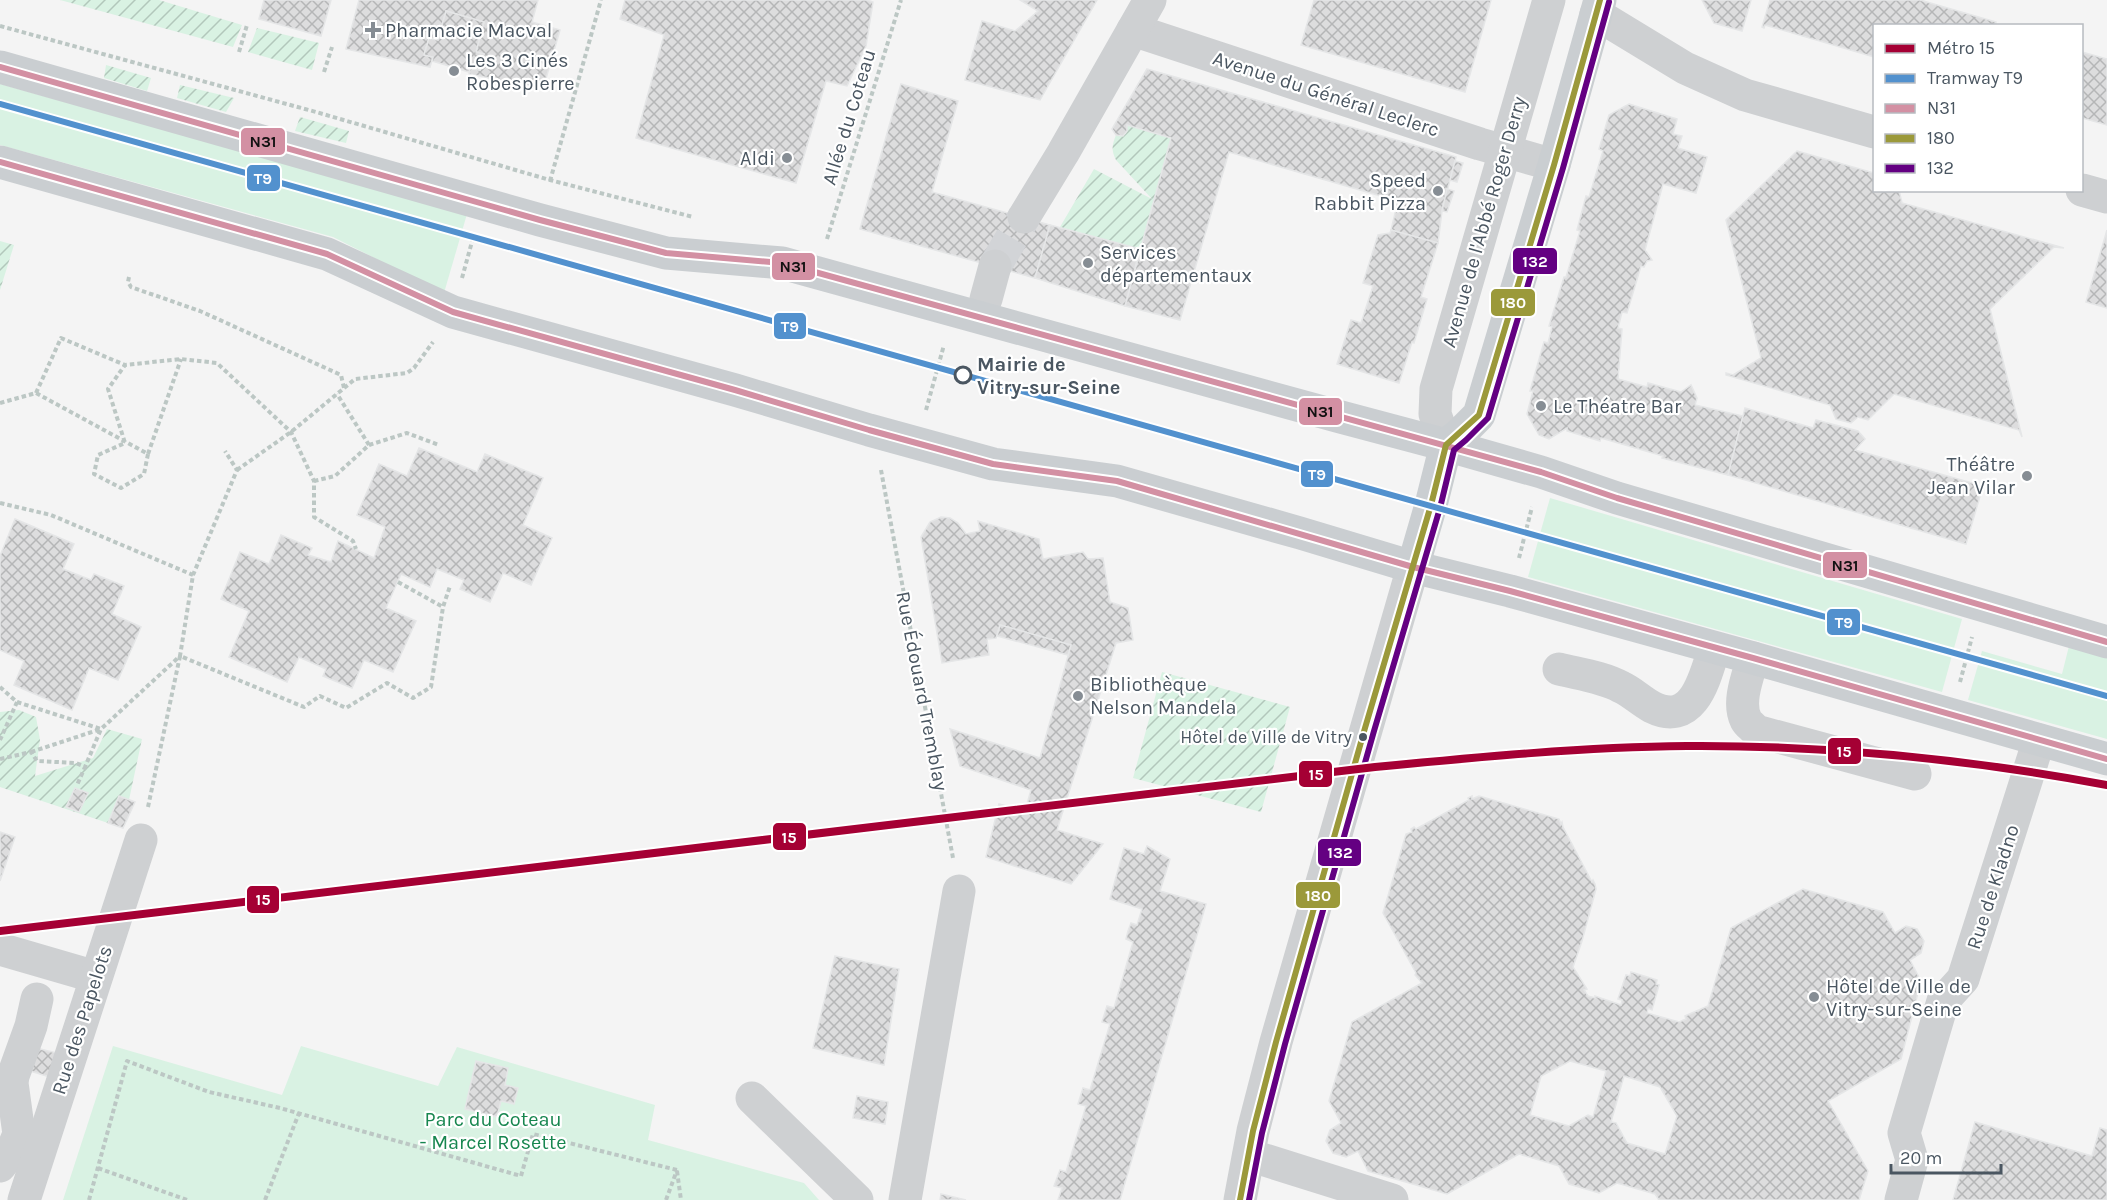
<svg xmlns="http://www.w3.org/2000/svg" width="2107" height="1200" font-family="Karla,sans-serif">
	<defs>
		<pattern id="garden-furrows" width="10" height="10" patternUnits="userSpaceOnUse" patternTransform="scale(1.5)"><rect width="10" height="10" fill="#d9f2e3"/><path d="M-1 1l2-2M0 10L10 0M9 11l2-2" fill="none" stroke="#b2c7bb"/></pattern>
		<pattern id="building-cross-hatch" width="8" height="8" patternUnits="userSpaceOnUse" patternTransform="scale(1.5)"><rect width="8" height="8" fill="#ddddde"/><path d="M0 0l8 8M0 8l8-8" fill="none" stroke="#b5b6b7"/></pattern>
	</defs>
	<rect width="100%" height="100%" fill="#f4f4f4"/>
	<!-- green -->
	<g fill="#d9f2e3">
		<polygon points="0,84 467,214 444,293 333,237 0,145"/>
		<polygon points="1550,498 1962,619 1942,692 1528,577"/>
		<polygon points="2069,646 2107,658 2107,739 1968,700 1982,651 2062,674"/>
		<polygon points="113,1046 282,1095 301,1046 438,1086 457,1047 655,1105 648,1140 804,1183 819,1200 63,1200"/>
	</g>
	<!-- garden -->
	<g fill="url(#garden-furrows)">
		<polygon points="60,0 159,0 242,25 233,47"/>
		<polygon points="257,28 319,43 312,70 248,52"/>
		<polygon points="106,65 151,78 147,91 104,78"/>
		<polygon points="180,85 234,98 226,112 177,98"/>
		<polygon points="300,117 349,131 346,143 295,131"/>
		<path d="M1127,125L1171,138L1140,249L1060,227L1094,169L1152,199L1116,160C1111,150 1112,145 1116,135L1126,134Z"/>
		<polygon points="0,241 14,245 0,290"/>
		<polygon points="1162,672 1290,707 1261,812 1133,778"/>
		<polygon points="19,710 36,717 40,740 35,776 93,758 107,729 142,739 123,828 0,787 0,712"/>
	</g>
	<!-- building -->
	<g fill="url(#building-cross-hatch)" stroke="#e5e6e7" stroke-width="1.5" fill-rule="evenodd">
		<polygon points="264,0 331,0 321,36 259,19"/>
		<polygon points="359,0 538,0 532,22 560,30 543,89 469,74 470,68 480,70 484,54 476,52 484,22 446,11 438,40 429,38 424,55 433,57 430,67 346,49"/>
		<polygon points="625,0 867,0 873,2 866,46 847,86 826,81 796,183 636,138 664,35 620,19"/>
		<polygon points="1020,0 1097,0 1040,100 965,80 982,21 1015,31 1038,11"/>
		<polygon points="1314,0 1491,0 1465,92 1301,45"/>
		<polygon points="1702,0 1751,0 1742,31 1714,23"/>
		<polygon points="1770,0 1920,0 1996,22 1995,26 1874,26 1874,57 1765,25 1764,28 1762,27"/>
		<polygon points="446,11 484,22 476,52 484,54 480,70 470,68 469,72 432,61 433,57 424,55 429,38 438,40"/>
		<polygon points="2082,52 2107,59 2107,125 2082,118"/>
		<polygon points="1147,69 1456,157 1442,211 1438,243 1391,230 1398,201 1229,152 1180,320 1125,306 1171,138 1127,125 1127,131 1123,136 1116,135 1112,129"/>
		<polygon points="901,84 958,101 932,192 1050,225 1035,278 860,229"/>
		<polygon points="1629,104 1677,119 1673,134 1682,136 1678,148 1707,157 1696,193 1663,184 1645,250 1652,260 1647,261 1644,267 1641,266 1627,313 1622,312 1618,328 1622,329 1618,379 1647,387 1648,383 1681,392 1691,385 1697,398 1695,405 1743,416 1728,475 1662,458 1663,456 1601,438 1600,441 1567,431 1567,428 1549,439 1539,435 1527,414 1533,391 1530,391 1544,342 1548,343 1552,327 1549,326 1564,277 1566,277 1580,231 1577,230 1586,196 1589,197 1603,151 1599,149 1609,115"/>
		<polygon points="1797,151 1874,173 1874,190 1899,190 1902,203 2064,248 2054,247 1990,309 2022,437 2019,430 1894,394 1868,420 1858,417 1851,423 1836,419 1830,405 1726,375 1726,373 1733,375 1761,358 1726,220"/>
		<polygon points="1455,161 1463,163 1457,182 1450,180"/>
		<polygon points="1447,189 1454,191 1447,212 1442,211"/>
		<polygon points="1050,225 1140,249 1125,306 1035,278"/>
		<polygon points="1391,230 1438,243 1421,297 1427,299 1414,343 1412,342 1399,383 1337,364 1351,320 1361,323 1373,286 1363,283 1378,235 1390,233"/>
		<polygon points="2107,230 2107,308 2086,302"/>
		<polygon points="1745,408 1813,428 1816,420 1858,431 1865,439 1855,450 1983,486 1966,544 1728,475"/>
		<polygon points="419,448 477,472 485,454 543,478 523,525 552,538 531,585 503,573 490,602 460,589 464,580 437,569 430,587 401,574 386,608 416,621 393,672 364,660 352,688 323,676 326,669 299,657 287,682 229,657 249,611 221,599 240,552 269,564 281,535 312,548 308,555 331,562 338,541 374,558 385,527 357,515 379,464 407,476"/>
		<polygon points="941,517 950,518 958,523 966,534 980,531 978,521 1039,539 1043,559 1083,552 1088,559 1103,558 1110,602 1128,608 1133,640 1116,643 1057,830 1103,844 1071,884 986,857 999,804 1025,811 1031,790 960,766 950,729 1040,758 1071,645 1000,625 996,638 987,639 989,655 942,663 921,537 930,522"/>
		<polygon points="15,519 74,544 63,569 91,580 94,574 124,586 112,614 141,627 118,680 89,668 72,710 14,685 24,661 0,650 0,556"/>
		<polygon points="1000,625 1071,645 1068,655 997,636"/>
		<polygon points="75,788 88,793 79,812 66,807"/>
		<polygon points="119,796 135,802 123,828 108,823"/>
		<path d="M1472,796V799L1479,796L1559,819L1561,824L1562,822L1563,827L1592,882L1593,880L1595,884L1596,889L1582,941L1573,967L1587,989L1584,990L1588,996L1595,998V996L1621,1005L1622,1000L1618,999L1626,975L1630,976L1631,972L1657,980L1656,984L1659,985L1652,1010L1648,1008L1647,1013L1679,1022L1686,1019L1685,1016L1708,1006L1731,928L1803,889L1883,912L1895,933L1906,926L1917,929L1924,941L1921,953L1910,960L1921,981L1901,1059L1828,1101L1868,1171L1859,1200H1659L1655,1194L1617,1183L1599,1193L1569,1184L1559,1166L1519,1154L1447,1194L1368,1171L1358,1151L1346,1157L1333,1153L1326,1141L1330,1130L1341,1123L1329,1101L1352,1022L1422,983L1415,975L1416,973L1383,913L1406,834L1412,832L1411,829L1414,827L1416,829L1469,800L1468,798ZM1570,1061L1606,1071L1593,1117L1588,1115L1569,1126L1530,1115L1541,1076ZM1624,1076L1660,1087L1677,1116L1665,1154L1627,1143L1616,1123L1611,1122Z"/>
		<polygon points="0,832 15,837 0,881"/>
		<polygon points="1147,846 1170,859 1160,891 1206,904 1120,1200 1058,1200 1062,1188 1054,1186 1060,1170 1066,1172 1086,1106 1078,1104 1083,1088 1090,1090 1110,1024 1102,1022 1107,1006 1114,1008 1133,942 1126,939 1128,931 1131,923 1137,925 1142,909 1110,899 1124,848 1144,854"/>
		<polygon points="835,956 899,969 884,1065 813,1048"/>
		<polygon points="36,1048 57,1053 50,1077 30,1071"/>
		<polygon points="476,1061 508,1068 505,1085 518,1088 514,1104 501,1101 497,1117 465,1109"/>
		<polygon points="857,1096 888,1102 885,1124 853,1118"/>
		<polygon points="1975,1122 2092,1156 2100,1128 2107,1130 2107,1200 1953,1200"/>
		<polygon points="941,1194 966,1200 940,1200"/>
	</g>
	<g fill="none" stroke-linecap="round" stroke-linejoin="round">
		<!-- minor-tunnel -->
		<polyline stroke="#d2d4d7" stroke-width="33" stroke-dasharray="33 16" stroke-linecap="butt" points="995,266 1024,217"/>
		<!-- path -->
		<g stroke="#bcc7c4" stroke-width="4" stroke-dasharray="4.5 3" stroke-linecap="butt">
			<polyline points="0,26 316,112 550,180 693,217"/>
			<polyline points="239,52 247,25"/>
			<polyline points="324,72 332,47"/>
			<polyline points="550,181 601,0"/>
			<polyline points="827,239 901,0"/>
			<polyline points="129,277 128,282 131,287 200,311 341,375 344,388"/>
			<polyline points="462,278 473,238"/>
			<polyline points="36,393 61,338 125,365"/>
			<polyline points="0,403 36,393 148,454 144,474 121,488 94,474 98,455 125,443 108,389 125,365 181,359 217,363 291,432 314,481 314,517 353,541 356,549"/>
			<polyline points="926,410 944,345"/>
			<polyline points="369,445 407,433 439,445"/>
			<polyline points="148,454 181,359"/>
			<polyline points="237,470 291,432 355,379 407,373 414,368 433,342"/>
			<polyline points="881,470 953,858"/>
			<polyline points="314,481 335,476 369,445 337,394"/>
			<polyline points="0,503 51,515 193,575"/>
			<polyline points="1519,558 1532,507"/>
			<polyline points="398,582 443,607"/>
			<polyline points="1960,682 1972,637"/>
			<polyline points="0,687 17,702 0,740"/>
			<polyline points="17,702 101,729 180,656 193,575 237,470 225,451"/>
			<polyline points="31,752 101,729 85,767"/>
			<polyline points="0,759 31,752 37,761 76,763 85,767 77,785"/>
			<polyline points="148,807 180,656 304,707 320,696 346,708 387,683 413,698 431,687 443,607 450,586"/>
			<polyline points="98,1168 187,1200"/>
			<polyline points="677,1171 681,1200"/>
			<polyline points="89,1200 127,1061 209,1092 280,1108 521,1176 533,1134 677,1170"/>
			<polyline points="265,1200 299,1113"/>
			<polyline points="666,1200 677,1170"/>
		</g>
		<!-- minor -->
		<g stroke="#ced0d2" stroke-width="33">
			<polyline points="1596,14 1685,68 1745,95 1874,132"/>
			<polyline points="1133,30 1480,144 1554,165"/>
			<polyline points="2082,190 2107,197"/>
			<polyline points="1024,217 1063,153 1150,0"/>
			<polyline points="986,299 995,266"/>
			<polyline points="1446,445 1435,414 1436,389 1549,0"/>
			<path d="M1753,658C1748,676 1737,702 1746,720C1748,724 1753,727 1756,731L1915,774"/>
			<path d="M1559,669C1579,674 1603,677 1621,687C1632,692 1641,701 1652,707C1694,728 1705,677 1714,649"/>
			<polyline points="0,949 96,977"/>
			<polyline points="752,1098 857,1200"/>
			<polyline points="1249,1155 1392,1200"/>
			<polyline points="0,1166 12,1151 19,1134 12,1083 13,1076 31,1026 37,999"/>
			<polyline points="24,1200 141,840"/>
			<polyline points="905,1200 959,891"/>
			<polyline points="1240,1200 1253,1131 1276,1042 1413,567"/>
			<polyline points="1901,1200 1912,1160 1904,1133 1943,1001 1963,979 2039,740"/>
		</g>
		<!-- major -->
		<g stroke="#caced1" stroke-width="33">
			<polyline points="0,67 540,220 666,253 782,263 1337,416 1446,445 1541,472 1617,498 2107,642"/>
			<polyline points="0,162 327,254 453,312 735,390 869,430 993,464 1117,481 1300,533 1413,567 1510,591 1753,658 2107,759"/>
			<polyline points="1413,567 1431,505 1446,445 1460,434 1479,415 1554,165 1600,0"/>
		</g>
		<!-- bus-1 casing -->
		<g stroke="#fff" stroke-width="10">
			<g id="bus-1">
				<polyline points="0,67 540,220 666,253 782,263 1541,472 1617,498 2107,642"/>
				<polyline points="0,162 327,254 453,312 735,390 869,430 993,464 1117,481 1413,567 1510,591 1753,658 2107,759"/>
			</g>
		</g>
		<!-- bus-2 casing -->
		<g stroke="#fff" stroke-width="10">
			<polyline id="bus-2" points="1240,1200 1253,1131 1276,1042 1365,728 1431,505 1446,445 1479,415 1554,165 1600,0"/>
		</g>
		<!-- bus-3 casing -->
		<g stroke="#fff" stroke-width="10">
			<polyline id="bus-3" points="1249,1200 1262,1133 1285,1044 1374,731 1440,508 1454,450 1466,440 1488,418 1563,168 1609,2"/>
		</g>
		<!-- bus-1 -->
		<use href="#bus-1" stroke="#d390a3" stroke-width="6"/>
		<!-- bus-2 -->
		<use href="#bus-2" stroke="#9b993a" stroke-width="6"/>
		<!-- bus-3 -->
		<use href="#bus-3" stroke="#640082" stroke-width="6"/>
		<!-- tram-1 casing -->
		<g stroke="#fff" stroke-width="10">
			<polyline id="tram-1" points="0,104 2107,696"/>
		</g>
		<!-- tram-1 -->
		<use href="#tram-1" stroke="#5291ce" stroke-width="6"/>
		<!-- metro-1 casing -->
		<g stroke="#fff" stroke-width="12">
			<path id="metro-1" d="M0,931L1375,767C1479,757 1583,747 1687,746C1829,745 1968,759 2107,785"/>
		</g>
		<!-- metro-1 -->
		<use href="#metro-1" stroke="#a50034" stroke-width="8"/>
	</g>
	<!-- markers -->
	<g fill="#868d94" stroke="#fff" stroke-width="2">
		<path d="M370 21h6v6h6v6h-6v6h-6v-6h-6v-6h6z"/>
		<circle cx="454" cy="71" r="6"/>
		<circle cx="787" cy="158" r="6"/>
		<circle cx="1438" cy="191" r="6"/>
		<circle cx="1088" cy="263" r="6"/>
		<circle cx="1541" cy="406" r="6"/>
		<circle cx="2027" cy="476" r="6"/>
		<circle cx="1078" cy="696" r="6"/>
		<circle cx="1814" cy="997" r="6"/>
	</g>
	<circle fill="#fff" stroke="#4a5661" stroke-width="3" cx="963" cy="375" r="8"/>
	<circle fill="#4a5661" stroke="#fff" stroke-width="2" cx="1363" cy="737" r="5"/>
	<g text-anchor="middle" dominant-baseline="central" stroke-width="4.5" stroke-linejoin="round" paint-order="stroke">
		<!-- bus labels -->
		<g font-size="18" fill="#4a5661" stroke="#fff" text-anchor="end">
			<text x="1352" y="737">Hôtel de Ville de Vitry</text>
		</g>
		<!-- poi labels -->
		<g font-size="20" fill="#4a5661" stroke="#fff" text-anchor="start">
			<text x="385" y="30">Pharmacie Macval</text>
			<text x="466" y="60">Les 3 Cinés<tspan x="466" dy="23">Robespierre</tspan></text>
			<text x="775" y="158" text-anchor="end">Aldi</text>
			<text x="1426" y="180" text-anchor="end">Speed<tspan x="1426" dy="23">Rabbit Pizza</tspan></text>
			<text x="1100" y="252">Services<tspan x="1100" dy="23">départementaux</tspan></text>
			<text x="1553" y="406">Le Théatre Bar</text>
			<text x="2015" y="464" text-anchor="end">Théâtre<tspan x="2015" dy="23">Jean Vilar</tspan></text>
			<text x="1090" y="684">Bibliothèque<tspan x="1090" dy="23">Nelson Mandela</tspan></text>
			<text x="1826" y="986">Hôtel de Ville de<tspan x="1826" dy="23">Vitry-sur-Seine</tspan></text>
		</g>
		<!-- street labels -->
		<g font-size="20" fill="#4a5661" stroke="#fff">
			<text transform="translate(1326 94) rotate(18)">Avenue du Général Leclerc</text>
			<text transform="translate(849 117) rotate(-73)">Allée du Coteau</text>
			<text transform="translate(1484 222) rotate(-74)">Avenue de l'Abbé Roger Derry</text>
			<text transform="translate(922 691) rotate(79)">Rue Édouard Tremblay</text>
			<text transform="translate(1993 887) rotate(-72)">Rue de Kladno</text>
			<text transform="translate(82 1020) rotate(-72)">Rue des Papelots</text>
		</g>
		<!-- stop labels -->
		<g font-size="20" font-weight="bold" fill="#4a5661" stroke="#fff" text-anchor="start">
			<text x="977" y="364">Mairie de<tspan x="977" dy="23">Vitry-sur-Seine</tspan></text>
		</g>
		<!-- park labels -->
		<g font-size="20" fill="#17864f" stroke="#fff">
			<text x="493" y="1119">Parc du Coteau<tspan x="493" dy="23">- Marcel Rosette</tspan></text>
		</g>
	</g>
	<g stroke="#fff" stroke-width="2">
		<rect x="240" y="127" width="46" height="29" rx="6" fill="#d390a3"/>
		<rect x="246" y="164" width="35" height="28" rx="6" fill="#5291ce"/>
		<rect x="1512" y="247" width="46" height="28" rx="6" fill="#640082"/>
		<rect x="771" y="252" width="45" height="29" rx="6" fill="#d390a3"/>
		<rect x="1490" y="288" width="46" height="29" rx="6" fill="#9b993a"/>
		<rect x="773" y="312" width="34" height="28" rx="6" fill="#5291ce"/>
		<rect x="1298" y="397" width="45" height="29" rx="6" fill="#d390a3"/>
		<rect x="1300" y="460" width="34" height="28" rx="6" fill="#5291ce"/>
		<rect x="1822" y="551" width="46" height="28" rx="6" fill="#d390a3"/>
		<rect x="1826" y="608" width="35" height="28" rx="6" fill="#5291ce"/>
		<rect x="1827" y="737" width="35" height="28" rx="6" fill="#a50034"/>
		<rect x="1298" y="760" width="35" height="28" rx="6" fill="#a50034"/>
		<rect x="772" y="822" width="35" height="29" rx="6" fill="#a50034"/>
		<rect x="1317" y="838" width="45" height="29" rx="6" fill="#640082"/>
		<rect x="1295" y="881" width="46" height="28" rx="6" fill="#9b993a"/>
		<rect x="246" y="885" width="34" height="29" rx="6" fill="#a50034"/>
	</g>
	<g font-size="16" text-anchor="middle" font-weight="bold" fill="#fff">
		<text x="263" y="184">T9</text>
		<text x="1535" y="267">132</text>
		<text x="1513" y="308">180</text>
		<text x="790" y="332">T9</text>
		<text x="1317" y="480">T9</text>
		<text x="1844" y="628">T9</text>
		<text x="1844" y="757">15</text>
		<text x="1316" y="780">15</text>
		<text x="789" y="843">15</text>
		<text x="1340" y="858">132</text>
		<text x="1318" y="901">180</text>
		<text x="263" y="905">15</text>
	</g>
	<g font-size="16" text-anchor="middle" font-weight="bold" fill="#111">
		<text x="263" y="147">N31</text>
		<text x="793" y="272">N31</text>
		<text x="1320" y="417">N31</text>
		<text x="1845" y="571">N31</text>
	</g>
	<!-- legend -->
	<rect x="1873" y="24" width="210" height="168" fill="#ffffff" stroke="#b7bbc0" stroke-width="1.5"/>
	<rect x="1885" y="44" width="30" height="9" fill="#a50034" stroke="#b7bbc0" stroke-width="1.5"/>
	<text x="1927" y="54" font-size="18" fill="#4a5661">Métro 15</text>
	<rect x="1885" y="74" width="30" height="9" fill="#5291ce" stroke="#b7bbc0" stroke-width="1.5"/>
	<text x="1927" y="84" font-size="18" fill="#4a5661">Tramway T9</text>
	<rect x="1885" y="104" width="30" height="9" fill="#d390a3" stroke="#b7bbc0" stroke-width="1.5"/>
	<text x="1927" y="114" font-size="18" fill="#4a5661">N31</text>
	<rect x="1885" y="134" width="30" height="9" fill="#9b993a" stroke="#b7bbc0" stroke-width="1.5"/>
	<text x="1927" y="144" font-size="18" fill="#4a5661">180</text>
	<rect x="1885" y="164" width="30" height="9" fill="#640082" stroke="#b7bbc0" stroke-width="1.5"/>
	<text x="1927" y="174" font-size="18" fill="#4a5661">132</text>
	<!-- scale -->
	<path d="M1891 1164v9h110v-9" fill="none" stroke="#4a5661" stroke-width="3"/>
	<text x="1900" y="1164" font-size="18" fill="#4a5661" stroke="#ffffff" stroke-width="4.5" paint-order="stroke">20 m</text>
</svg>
